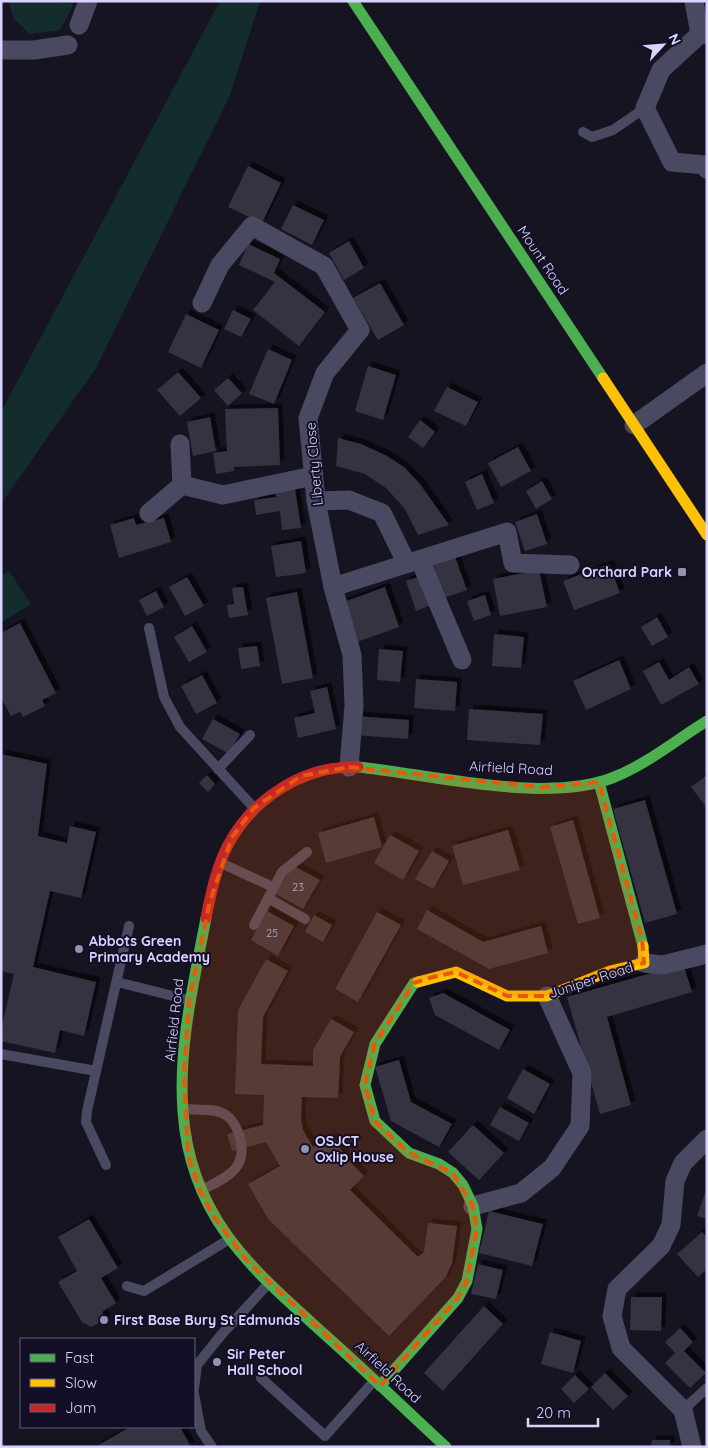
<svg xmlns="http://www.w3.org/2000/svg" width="708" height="1448" font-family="Quicksand,sans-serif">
	<defs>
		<filter id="shadow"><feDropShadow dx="4.5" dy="-4.5" stdDeviation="0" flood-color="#0009"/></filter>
	</defs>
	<rect width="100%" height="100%" fill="#161421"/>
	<!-- green -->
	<g fill="#132c2d">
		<polygon points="9,1 71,1 73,6 60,30 30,34 13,18"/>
		<polygon points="220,1 260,1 230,95 96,368 1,504 1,412"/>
		<polygon points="9,571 31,604 1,623 1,576"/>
	</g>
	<!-- building -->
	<g fill="#343243" filter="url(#shadow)">
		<polygon points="248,166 281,183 262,223 228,207"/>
		<polygon points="293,205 324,220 312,245 281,229"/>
		<polygon points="349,241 364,268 344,280 329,253"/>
		<polygon points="248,244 280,259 274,273 325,312 299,346 253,310 275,282 239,265"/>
		<polygon points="380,283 404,325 378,340 353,298"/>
		<polygon points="233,310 251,319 241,337 224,329"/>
		<polygon points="186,314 219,330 201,368 168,352"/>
		<polygon points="268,349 292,360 274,404 249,394"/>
		<polygon points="368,366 396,375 383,420 355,411"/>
		<polygon points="178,372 201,398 180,416 157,390"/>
		<polygon points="228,378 242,393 228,406 214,390"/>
		<polygon points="447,387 478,402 466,426 434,411"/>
		<polygon points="278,408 280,465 234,467 234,471 216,474 213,453 227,451 225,409"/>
		<polygon points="210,417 216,451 193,456 187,422"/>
		<polygon points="420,420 435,432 423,448 408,437"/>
		<polygon points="338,438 361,444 387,456 404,467 420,484 449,525 418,535 405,509 386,488 365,474 336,466"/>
		<polygon points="518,447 531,471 501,487 488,463"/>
		<polygon points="482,474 494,503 477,510 465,482"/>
		<polygon points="542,481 552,499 536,509 526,491"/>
		<polygon points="295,489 301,528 282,530 280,511 256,515 254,500 276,497 275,492"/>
		<polygon points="537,514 547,544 525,551 515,522"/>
		<polygon points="134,518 136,525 164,518 171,542 119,558 110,525"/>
		<polygon points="301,541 306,573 276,577 271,546"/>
		<polygon points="455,557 467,590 441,599 430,566"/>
		<polygon points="609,564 620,593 574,610 563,581"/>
		<polygon points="539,570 547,607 500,616 493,579"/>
		<polygon points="424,575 434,604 416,611 406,581"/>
		<polygon points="187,577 204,606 185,616 169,587"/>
		<polygon points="243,587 248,615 229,618 227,605 234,604 232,588"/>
		<polygon points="385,587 399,627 354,643 341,603"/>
		<polygon points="156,591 164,607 147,616 139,600"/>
		<polygon points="297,592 313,678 282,684 266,598"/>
		<polygon points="485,595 491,615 474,621 467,601"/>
		<polygon points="657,617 668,637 652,646 641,627"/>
		<polygon points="20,623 56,693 42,700 45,706 23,717 20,712 11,716 1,697 1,633"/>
		<polygon points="192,626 207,652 189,662 174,637"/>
		<polygon points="494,634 524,637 521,668 492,666"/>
		<polygon points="257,646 260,666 241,669 238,648"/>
		<polygon points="379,649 403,651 400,682 377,680"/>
		<polygon points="619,660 631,689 586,710 573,681"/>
		<polygon points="659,662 669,680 689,667 699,684 661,705 643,671"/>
		<polygon points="202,675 217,703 196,714 181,686"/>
		<polygon points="416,679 457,682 455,711 414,708"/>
		<polygon points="327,687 336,729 298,738 294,718 315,713 310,691"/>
		<polygon points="469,709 543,714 540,745 467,740"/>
		<polygon points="355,716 409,720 408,739 354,735"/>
		<polygon points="213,719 240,734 229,754 202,739"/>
		<polygon points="1,754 47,764 38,836 67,843 70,826 96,832 81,898 50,891 33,967 96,982 84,1036 60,1030 55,1053 1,1041 1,1030 14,974 1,971"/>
		<polygon points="207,775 215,784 208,792 199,783"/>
		<polygon points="707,775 707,808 691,787"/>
		<polygon points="645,800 677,914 645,923 613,809"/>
		<polygon points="374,817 382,847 326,863 318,833"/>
		<polygon points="573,820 600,918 578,924 550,827"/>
		<polygon points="508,830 520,870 463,885 452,846"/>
		<polygon points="390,835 419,851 403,880 374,863"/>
		<polygon points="432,851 449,861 433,889 415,879"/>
		<polygon points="292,865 320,880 303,909 276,894"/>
		<polygon points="427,910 483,942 541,926 548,953 489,969 417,929"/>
		<polygon points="267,911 294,926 278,956 251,940"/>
		<polygon points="377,912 401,925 358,1002 335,989"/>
		<polygon points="314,915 332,925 323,942 305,932"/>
		<polygon points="266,959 288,971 263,1017 261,1064 313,1066 313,1050 331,1019 354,1032 340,1057 338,1098 302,1097 301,1119 303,1130 313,1147 333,1136 346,1158 364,1176 350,1190 418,1257 424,1252 428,1223 457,1226 452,1264 445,1278 389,1336 268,1219 248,1184 280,1166 266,1142 232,1151 227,1134 263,1125 264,1095 235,1094 238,1010"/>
		<polygon points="683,964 692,992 607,1017 631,1105 600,1114 567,997"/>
		<polygon points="443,993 510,1030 499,1050 435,1015 429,998"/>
		<polygon points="399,1060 411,1102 452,1124 439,1147 391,1121 375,1067"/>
		<polygon points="523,1069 550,1084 534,1114 507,1098"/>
		<polygon points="500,1107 529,1123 519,1141 490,1125"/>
		<polygon points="473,1125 504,1153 479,1180 448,1152"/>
		<polygon points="706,1190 707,1190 707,1219 697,1216"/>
		<polygon points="489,1211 543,1224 532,1266 479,1253"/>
		<polygon points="89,1219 118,1268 101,1278 116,1303 102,1312 106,1319 91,1327 82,1322 58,1282 77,1271 58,1237"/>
		<polygon points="702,1232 707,1237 707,1269 698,1277 677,1254"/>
		<polygon points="478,1264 503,1270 496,1299 471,1294"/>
		<polygon points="631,1297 662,1297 661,1331 630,1330"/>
		<polygon points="484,1306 503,1324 443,1391 424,1373"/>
		<polygon points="680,1328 693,1342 684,1351 706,1373 690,1388 665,1363 675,1353 665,1342"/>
		<polygon points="550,1332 581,1341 573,1373 541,1364"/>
		<polygon points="605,1373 628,1396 613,1410 591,1387"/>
		<polygon points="575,1375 589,1389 574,1403 561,1389"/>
		<polygon points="130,1427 180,1427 191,1447 95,1447"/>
		<polygon points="652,1440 670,1440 670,1447 651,1447"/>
	</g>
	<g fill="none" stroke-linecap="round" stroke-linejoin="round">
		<!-- lane -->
		<g stroke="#4a4962" stroke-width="10">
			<polyline points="583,132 592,137 613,130 645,108"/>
			<polyline points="149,628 164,697 180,727 254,808"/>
			<polyline points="218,769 250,735"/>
			<polyline points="221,863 273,887"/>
			<polyline points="268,898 305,919"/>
			<polyline points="254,925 282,872 307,852"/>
			<polyline points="117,982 189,1000"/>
			<polyline points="1,1054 96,1071"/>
			<path d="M185,1109C197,1110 216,1108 226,1115C233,1120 238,1130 240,1138C248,1170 226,1177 202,1190"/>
			<polyline points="106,1165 86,1122 87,1111 129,926"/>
			<polyline points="127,1286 144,1291 228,1240"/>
			<polyline points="261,1378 325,1436 374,1381"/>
			<polyline points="194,1389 197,1365 222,1334 268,1284"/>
			<polyline points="194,1394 201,1431 212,1447"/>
			<polyline points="683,1410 707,1388"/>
		</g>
		<!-- street -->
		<g stroke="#4a4962" stroke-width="19">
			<polyline points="694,1 700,34 707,35"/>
			<polyline points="79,25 88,1"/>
			<polyline points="700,34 661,70 645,108 672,162 706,165 707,169"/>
			<polyline points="1,50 34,50 68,45"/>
			<polyline points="202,303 220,265 252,226 324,266 360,330 325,373 308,418 316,501 333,587 352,655 354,706 349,767"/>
			<polyline points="634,425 707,373"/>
			<polyline points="182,485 223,495 313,476"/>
			<polyline points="316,501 349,500 382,513 406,562"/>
			<polyline points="149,513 182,485 180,444"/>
			<polyline points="420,560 462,660"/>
			<polyline points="333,587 507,532 513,563 570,565"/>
			<polyline points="644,963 663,965 707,954"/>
			<polyline points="473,1206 521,1193 552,1168 580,1126 582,1073 547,996"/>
			<polyline points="692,1447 683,1410 621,1348 612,1316 617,1289 661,1246 671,1225 675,1181 683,1163 707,1139"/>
		</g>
		<!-- fast -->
		<g stroke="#4caf50" stroke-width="11">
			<polyline points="353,1 603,378"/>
			<path d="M358,767C429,774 545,804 612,778C646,765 676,740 707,721"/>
			<polyline points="599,782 643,946"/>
			<path d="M206,918C194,982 178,1047 183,1112C191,1222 257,1273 333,1342C371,1376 408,1412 446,1447"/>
			<polyline points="380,1386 458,1298 467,1281 477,1229 473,1206 463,1185 453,1173 439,1164 409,1153 375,1121 365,1085 375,1044 414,983 418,982"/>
		</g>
		<!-- slow -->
		<g stroke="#ffc107" stroke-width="11">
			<polyline points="603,378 707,535"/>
			<polyline points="418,982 456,972 507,996 547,996 610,971 644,963 643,946"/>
		</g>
		<!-- jam -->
		<path stroke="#c62828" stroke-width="11" d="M206,918C211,893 216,868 228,845C253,798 304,765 358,767"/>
	</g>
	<!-- marked area -->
	<path fill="#e8590c" fill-opacity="0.2" stroke="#e8590c" stroke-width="4" stroke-dasharray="10 6" stroke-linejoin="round" d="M349,767L541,787L599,782L642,938L644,963L610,971L547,996H507L456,972L433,977L414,983L375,1044L365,1085L375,1121L409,1153L453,1173L473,1206L477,1229L467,1281L458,1298L380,1386L247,1261L213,1216L200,1191L188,1156L184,1075L189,1000L210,901L232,837L254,808L301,776Z"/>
	<!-- markers -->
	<g fill="#9591b1" stroke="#130f26" stroke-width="2">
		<rect x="677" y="567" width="10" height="10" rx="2.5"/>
		<circle cx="79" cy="949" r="5"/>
		<circle cx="305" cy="1149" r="5"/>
		<circle cx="104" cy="1320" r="5"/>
		<circle cx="217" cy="1362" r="5"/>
	</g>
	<g text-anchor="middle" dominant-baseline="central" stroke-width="4" stroke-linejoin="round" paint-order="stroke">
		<!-- number labels -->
		<g font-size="11" fill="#b0acd0">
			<text x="298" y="887">23</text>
			<text x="272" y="933">25</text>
		</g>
		<!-- street labels -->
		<g font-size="14" fill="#d9d4ff" stroke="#130f26">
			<text transform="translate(543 260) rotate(56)">Mount Road</text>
			<text transform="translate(314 464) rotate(-95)">Liberty Close</text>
			<text transform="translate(511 768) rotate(3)">Airfield Road</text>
			<text transform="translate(591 980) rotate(-18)">Juniper Road</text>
			<text transform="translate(174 1020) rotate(-84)">Airfield Road</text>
			<text transform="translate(388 1372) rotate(43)">Airfield Road</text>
		</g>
		<!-- poi labels -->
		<g font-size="14" font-weight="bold" fill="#d9d4ff" stroke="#130f26" text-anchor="start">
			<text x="672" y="572" text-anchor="end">Orchard Park</text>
			<text x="89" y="941">Abbots Green<tspan x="89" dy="16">Primary Academy</tspan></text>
			<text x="315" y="1141">OSJCT<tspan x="315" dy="16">Oxlip House</tspan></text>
			<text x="114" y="1320">First Base Bury St Edmunds</text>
			<text x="227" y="1354">Sir Peter<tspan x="227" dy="16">Hall School</tspan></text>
		</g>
	</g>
	<!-- border -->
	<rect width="708" height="1448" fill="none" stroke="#d9d4ff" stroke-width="5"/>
	<!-- legend -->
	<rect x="20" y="1338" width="175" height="90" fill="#130f26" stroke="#625e7d"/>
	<rect x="30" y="1354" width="25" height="8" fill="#4caf50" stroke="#625e7d"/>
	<text x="65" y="1363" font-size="15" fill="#d9d4ff">Fast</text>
	<rect x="30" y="1379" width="25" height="8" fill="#ffc107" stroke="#625e7d"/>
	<text x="65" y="1388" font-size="15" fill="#d9d4ff">Slow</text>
	<rect x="30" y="1404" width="25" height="8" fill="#c62828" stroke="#625e7d"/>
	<text x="65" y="1413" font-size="15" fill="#d9d4ff">Jam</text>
	<!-- north arrow -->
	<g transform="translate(663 45) rotate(64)" stroke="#130f26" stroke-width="4" paint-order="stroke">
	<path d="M0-4L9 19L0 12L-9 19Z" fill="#d9d4ff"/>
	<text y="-8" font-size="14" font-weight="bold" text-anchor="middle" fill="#d9d4ff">N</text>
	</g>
	<!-- scale -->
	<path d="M528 1418v8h70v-8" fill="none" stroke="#d9d4ff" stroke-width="2.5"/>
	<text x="536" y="1418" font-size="15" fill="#d9d4ff" stroke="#130f26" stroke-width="4" paint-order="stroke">20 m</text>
</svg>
